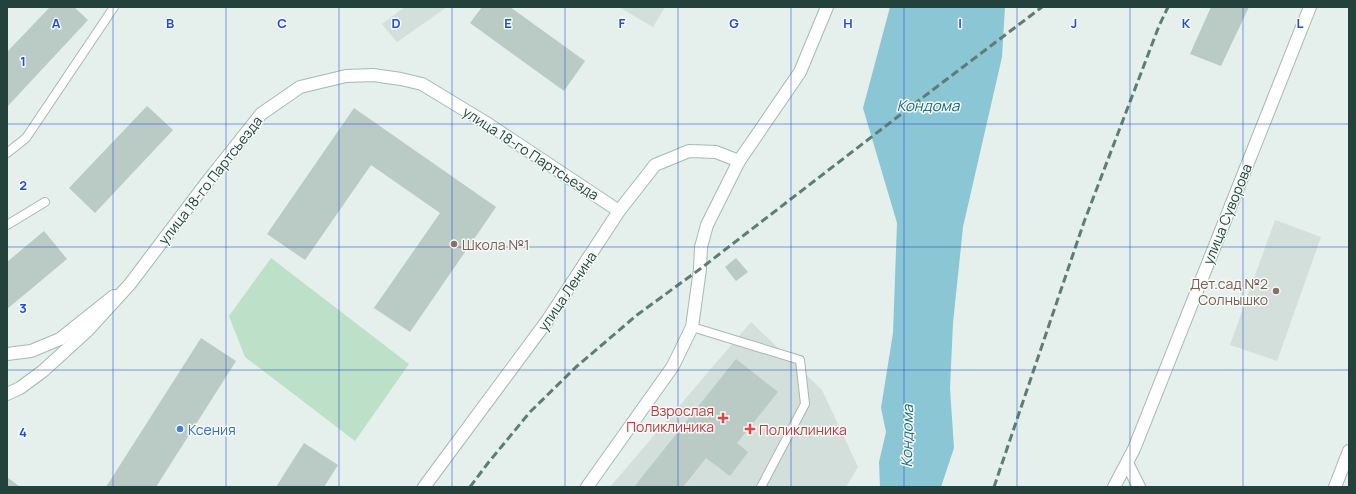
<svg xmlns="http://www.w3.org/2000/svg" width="1356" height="494" font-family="Manrope,sans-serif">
	<rect width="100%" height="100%" fill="#e5efeb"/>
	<!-- built -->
	<g fill="#d3dfda">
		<polygon points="405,7 447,7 397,42 382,24"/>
		<polygon points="619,7 665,7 653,27"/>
		<polygon points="1275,220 1321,237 1277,361 1230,345"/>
		<polygon points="751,322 822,390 858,467 846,487 610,487"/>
	</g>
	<!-- green -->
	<polygon fill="#bde0c8" points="271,258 409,364 355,441 245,357 229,316"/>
	<!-- water -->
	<polygon fill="#8bc6d5" points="890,7 1005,7 1002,57 963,227 953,323 950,388 954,448 941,487 880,487 879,462 886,432 881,408 893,333 897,223 863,108"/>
	<!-- building -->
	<g fill="#bacac4">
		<polygon points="50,7 74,7 88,20 7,107 7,52"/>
		<polygon points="482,7 510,7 585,61 564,91 470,23"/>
		<polygon points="1211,7 1249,7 1221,66 1190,54"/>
		<polygon points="147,106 173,130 95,213 69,188"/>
		<polygon points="354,108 496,207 410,332 374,308 440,213 371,165 305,260 267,234"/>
		<polygon points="44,231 67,259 7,309 7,262"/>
		<polygon points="736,258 748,272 736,281 725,267"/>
		<polygon points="201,338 236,361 156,487 106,487"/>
		<polygon points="736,359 778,392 737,443 748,452 730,476 706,458 683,487 634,487"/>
		<polygon points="304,443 338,465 324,487 276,487"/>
		<polygon points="7,477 20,487 7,487"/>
	</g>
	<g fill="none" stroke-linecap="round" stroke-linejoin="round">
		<!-- lane casing -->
		<g stroke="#a7b8b3" stroke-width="10">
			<g id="lane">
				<polyline points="7,153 26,138 114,7"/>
				<polyline points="7,225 45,202"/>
				<polyline points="692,327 800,360 805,404 761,487"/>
			</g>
		</g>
		<!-- street casing -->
		<g stroke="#a7b8b3" stroke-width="14">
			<g id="street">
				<polyline points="7,354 31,351 60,339 114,296"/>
				<polyline points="1127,463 1139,487"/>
				<polyline points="424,487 547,321 619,211"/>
				<polyline points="1114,487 1134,449 1310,7"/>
				<polyline points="1335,487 1349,451"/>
			</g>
		</g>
		<!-- secondary casing -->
		<g stroke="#a2bbb3" stroke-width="14">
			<g id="secondary">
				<polyline points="7,394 20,388 43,371 88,330 130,284 207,182 261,114 300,87 346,76 373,75 401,79 422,84 488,124 619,211 655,165 689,151 716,152 739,161"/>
				<polyline points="587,487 673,366 692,327 700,269 701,247 707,225 739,161 800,72 827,7"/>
			</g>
		</g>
		<!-- lane -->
		<use href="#lane" stroke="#fff" stroke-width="8"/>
		<!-- street -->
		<use href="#street" stroke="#fff" stroke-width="12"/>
		<!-- secondary -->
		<use href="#secondary" stroke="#fff" stroke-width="12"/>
		<!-- rail -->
		<g stroke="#5d7d76" stroke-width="3" stroke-dasharray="8 4" stroke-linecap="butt">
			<polyline points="470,487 488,463 530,412 576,367 637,315 700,269 926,95 1042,7"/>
			<polyline points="994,487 1084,222 1159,26 1168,7"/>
		</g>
	</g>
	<!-- grid -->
	<path fill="none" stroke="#1d4ed8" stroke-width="1" stroke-opacity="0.55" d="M113,7V487M226,7V487M339,7V487M452,7V487M565,7V487M678,7V487M791,7V487M904,7V487M1017,7V487M1130,7V487M1243,7V487M7,124H1349M7,247H1349M7,370H1349"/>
	<!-- markers -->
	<g fill="#8d6e63" stroke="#f6fbf8" stroke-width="1.5">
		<circle cx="454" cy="244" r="4"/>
		<circle cx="1276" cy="291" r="4"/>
	</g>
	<g fill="#e0444e" stroke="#f6fbf8" stroke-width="1.5">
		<path d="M721 412h4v4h4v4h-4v4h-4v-4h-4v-4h4z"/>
		<path d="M748 423h4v4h4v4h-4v4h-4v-4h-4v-4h4z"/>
	</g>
	<circle fill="#3f7fe0" stroke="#f6fbf8" stroke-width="1.5" cx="180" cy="429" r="4"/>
	<g text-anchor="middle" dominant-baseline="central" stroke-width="3" stroke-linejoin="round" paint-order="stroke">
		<!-- street labels -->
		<g font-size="14" fill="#23423b" stroke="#f6fbf8">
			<text transform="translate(531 153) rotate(33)">улица 18-го Партсьезда</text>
			<text transform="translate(210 180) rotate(-52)">улица 18-го Партсьезда</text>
			<text transform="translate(1227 214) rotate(-68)">улица Суворова</text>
			<text transform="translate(567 291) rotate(-56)">улица Ленина</text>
		</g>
		<!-- education labels -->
		<g font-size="14" fill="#785e54" stroke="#f6fbf8" text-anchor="start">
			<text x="462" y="244">Школа №1</text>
			<text x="1268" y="283" text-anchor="end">Дет.сад №2<tspan x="1268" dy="16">Солнышко</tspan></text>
		</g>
		<!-- health labels -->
		<g font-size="14" fill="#be3a42" stroke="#f6fbf8" text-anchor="end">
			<text x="714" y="410">Взрослая<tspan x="714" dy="16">Поликлиника</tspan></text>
			<text x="759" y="429" text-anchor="start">Поликлиника</text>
		</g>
		<!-- shop labels -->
		<g font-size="14" fill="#366cbe" stroke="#f6fbf8" text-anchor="start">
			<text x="188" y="429">Ксения</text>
		</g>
		<!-- water labels -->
		<g font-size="15" font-style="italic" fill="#196b81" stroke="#f6fbf8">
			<text x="928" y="105">Кондома</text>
			<text transform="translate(907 436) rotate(-89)">Кондома</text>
		</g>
	</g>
	<g font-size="13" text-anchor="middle" font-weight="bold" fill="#1d4ed8" stroke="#f6fbf8" stroke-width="3" stroke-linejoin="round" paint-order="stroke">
		<text x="56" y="28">A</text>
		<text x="170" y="28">B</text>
		<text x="282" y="28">C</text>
		<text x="396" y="28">D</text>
		<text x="508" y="28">E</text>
		<text x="622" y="28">F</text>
		<text x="734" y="28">G</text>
		<text x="848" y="28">H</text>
		<text x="960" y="28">I</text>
		<text x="1074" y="28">J</text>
		<text x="1186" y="28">K</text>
		<text x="1300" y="28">L</text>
		<text x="23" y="66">1</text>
		<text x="23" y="190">2</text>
		<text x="23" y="313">3</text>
		<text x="23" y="437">4</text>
	</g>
	<!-- border -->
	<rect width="1356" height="494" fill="none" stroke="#23423b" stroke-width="16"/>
</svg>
